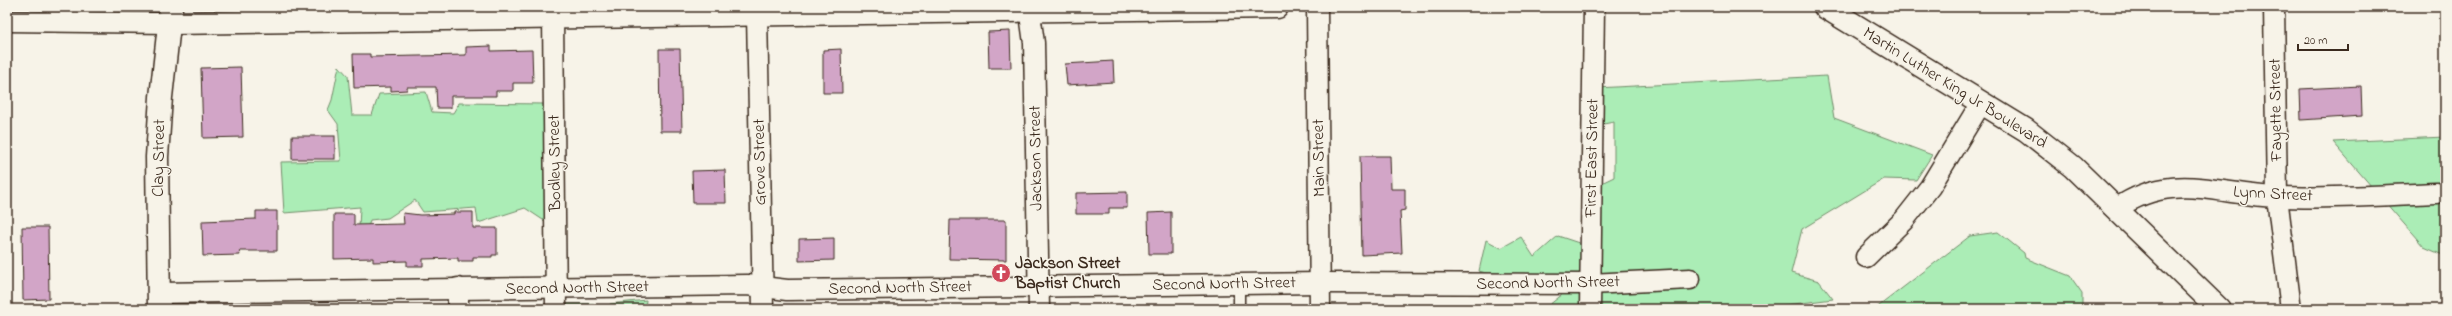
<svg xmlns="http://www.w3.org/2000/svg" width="2452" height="316" font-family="'Indie Flower',sans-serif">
	<rect width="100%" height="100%" fill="#f7f3e8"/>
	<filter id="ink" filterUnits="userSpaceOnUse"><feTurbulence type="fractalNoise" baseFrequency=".025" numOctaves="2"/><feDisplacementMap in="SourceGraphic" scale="8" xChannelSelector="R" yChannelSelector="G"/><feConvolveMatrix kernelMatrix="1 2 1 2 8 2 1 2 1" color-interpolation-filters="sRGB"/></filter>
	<g filter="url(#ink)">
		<!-- green -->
		<g fill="#abedb6" stroke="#738c6a">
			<polygon points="339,66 348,76 352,115 372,115 379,94 426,92 432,112 453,113 459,103 545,104 546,222 525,208 478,223 476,208 423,212 415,200 388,218 370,220 368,228 359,228 360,207 284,213 281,162 341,161 338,124 328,110 332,100"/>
			<polygon points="1827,76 1834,118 1932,155 1916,180 1884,179 1802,229 1791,273 1819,281 1833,299 1755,309 1544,309 1563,294 1604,283 1600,265 1550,285 1523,284 1479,271 1486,240 1501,248 1521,237 1534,257 1558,236 1582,244 1593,187 1614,177 1614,122 1593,126 1596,88"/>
			<polygon points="2445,137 2445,256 2424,247 2333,142"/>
			<polygon points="1998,232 2024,253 2025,258 2070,276 2082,293 2082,309 1875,309 1970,236"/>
			<polygon points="646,300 645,309 612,309 610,304"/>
			<rect x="564" y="304" width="29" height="5"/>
		</g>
		<!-- building -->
		<g fill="#d2a5c7" stroke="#3b2a1e">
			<polygon points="1010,31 1011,68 989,68 988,32"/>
			<polygon points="491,46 491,51 532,50 533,83 513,83 513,91 496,91 496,96 451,96 451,108 437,108 436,87 407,87 407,90 391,91 391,87 354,88 353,54 370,54 370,57 466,55 466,47"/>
			<polygon points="659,49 680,49 682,131 660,131"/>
			<polygon points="841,49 842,93 823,93 823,50"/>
			<polygon points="1113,61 1114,82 1067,85 1065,64"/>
			<polygon points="241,67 243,137 203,138 201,68"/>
			<polygon points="2361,86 2362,116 2301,120 2300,89"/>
			<rect x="292" y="136" width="43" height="23"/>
			<polygon points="1360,156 1390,156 1391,189 1405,189 1405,210 1400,211 1402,253 1362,255"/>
			<polygon points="725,170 726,203 693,203 692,171"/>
			<polygon points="1127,192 1127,208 1109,208 1109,214 1076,214 1076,193"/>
			<polygon points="256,211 277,211 277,251 239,251 240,255 203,256 202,221 256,219"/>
			<polygon points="454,212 473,212 473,228 497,228 497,255 492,255 492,257 473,257 473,261 458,261 458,258 423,259 423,266 407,266 407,261 373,262 373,258 334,259 334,214 354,214 354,225 404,224 403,213 420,215 454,214"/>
			<polygon points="1171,212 1171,254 1149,254 1148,213"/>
			<polygon points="950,220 1006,220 1006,260 949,259"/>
			<polygon points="22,227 48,227 49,299 23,300"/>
			<polygon points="834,238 834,260 799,261 799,239"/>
		</g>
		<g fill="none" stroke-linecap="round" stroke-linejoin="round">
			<!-- lane casing -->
			<g stroke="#3b2a1e" stroke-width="13">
				<polyline id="lane" points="1239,309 1239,285"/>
			</g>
			<!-- street casing -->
			<g stroke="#3b2a1e" stroke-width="23">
				<g id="street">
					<polyline points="1029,7 1034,43 1039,309"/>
					<polyline points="1317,7 1320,309"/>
					<polyline points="2274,7 2277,197 2291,309"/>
					<polyline points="757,15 763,309"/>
					<polyline points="553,17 556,309"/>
					<polyline points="7,21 170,23"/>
					<path d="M2116,209C2172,170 2217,195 2278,197C2330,199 2384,195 2437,193"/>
					<polyline points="1866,257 1904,220 1930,187 1981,103"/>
					<polyline points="159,293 747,285 787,290 1320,283 1590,284 1690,279"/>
					<polyline points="458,309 458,288"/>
					<polyline points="1590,309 1594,7"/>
				</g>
			</g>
			<!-- secondary casing -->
			<g stroke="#3b2a1e" stroke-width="25">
				<g id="secondary">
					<polyline points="1825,7 2026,130 2073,167 2219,309"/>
					<polyline points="170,23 1277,7"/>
				</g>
			</g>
			<!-- primary casing -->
			<g stroke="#3b2a1e" stroke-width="25">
				<polyline id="primary" points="159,309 157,157 161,97 171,7"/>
			</g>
			<!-- lane -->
			<use href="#lane" stroke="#f7f3e8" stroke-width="10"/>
			<!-- street -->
			<use href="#street" stroke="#f7f3e8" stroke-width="20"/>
			<!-- secondary -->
			<use href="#secondary" stroke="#f7f3e8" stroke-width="22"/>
			<!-- primary -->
			<use href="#primary" stroke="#f7f3e8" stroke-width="22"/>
		</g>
	</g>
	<!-- icons -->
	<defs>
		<g id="church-disc" transform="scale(1)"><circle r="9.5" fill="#d1495b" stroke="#f7f3e8"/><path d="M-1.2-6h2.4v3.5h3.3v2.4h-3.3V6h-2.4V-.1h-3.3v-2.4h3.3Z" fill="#fff"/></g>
	</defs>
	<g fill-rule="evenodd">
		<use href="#church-disc" x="1001" y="273"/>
	</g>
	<g text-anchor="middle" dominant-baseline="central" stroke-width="3" stroke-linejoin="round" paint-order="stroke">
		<!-- street labels -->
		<g font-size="17" fill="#3b2a1e" stroke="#f7f3e8">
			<text transform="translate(1955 88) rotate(32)">Martin Luther King Jr Boulevard</text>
			<text transform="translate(2276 110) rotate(-91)">Fayette Street</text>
			<text transform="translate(159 158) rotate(-89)">Clay Street</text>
			<text transform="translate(1036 158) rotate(-91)">Jackson Street</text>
			<text transform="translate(1319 158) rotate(-91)">Main Street</text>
			<text transform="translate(1592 158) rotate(-89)">First East Street</text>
			<text transform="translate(760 162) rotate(-91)">Grove Street</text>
			<text transform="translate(555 163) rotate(-91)">Bodley Street</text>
			<text transform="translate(2273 194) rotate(3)">Lynn Street</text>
			<text transform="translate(1548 283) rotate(-1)">Second North Street</text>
			<text transform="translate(1224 284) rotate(-1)">Second North Street</text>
			<text transform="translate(577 288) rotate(-1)">Second North Street</text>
			<text transform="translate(900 288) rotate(-1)">Second North Street</text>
		</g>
		<!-- poi labels -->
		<g font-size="17" font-weight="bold" fill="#3b2a1e" stroke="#f7f3e8" text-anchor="start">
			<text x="1015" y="263">Jackson Street<tspan x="1015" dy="20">Baptist Church</tspan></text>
		</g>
	</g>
	<!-- margin -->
	<rect width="2452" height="316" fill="none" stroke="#f7f3e8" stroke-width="24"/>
	<rect x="12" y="12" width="2428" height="292" fill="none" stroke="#3b2a1e" stroke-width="1.5" filter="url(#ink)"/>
	<!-- scale -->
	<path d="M2298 44v6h50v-6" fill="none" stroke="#3b2a1e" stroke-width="2"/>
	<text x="2304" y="44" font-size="12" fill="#3b2a1e" stroke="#f7f3e8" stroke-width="3" paint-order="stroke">20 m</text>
</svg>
